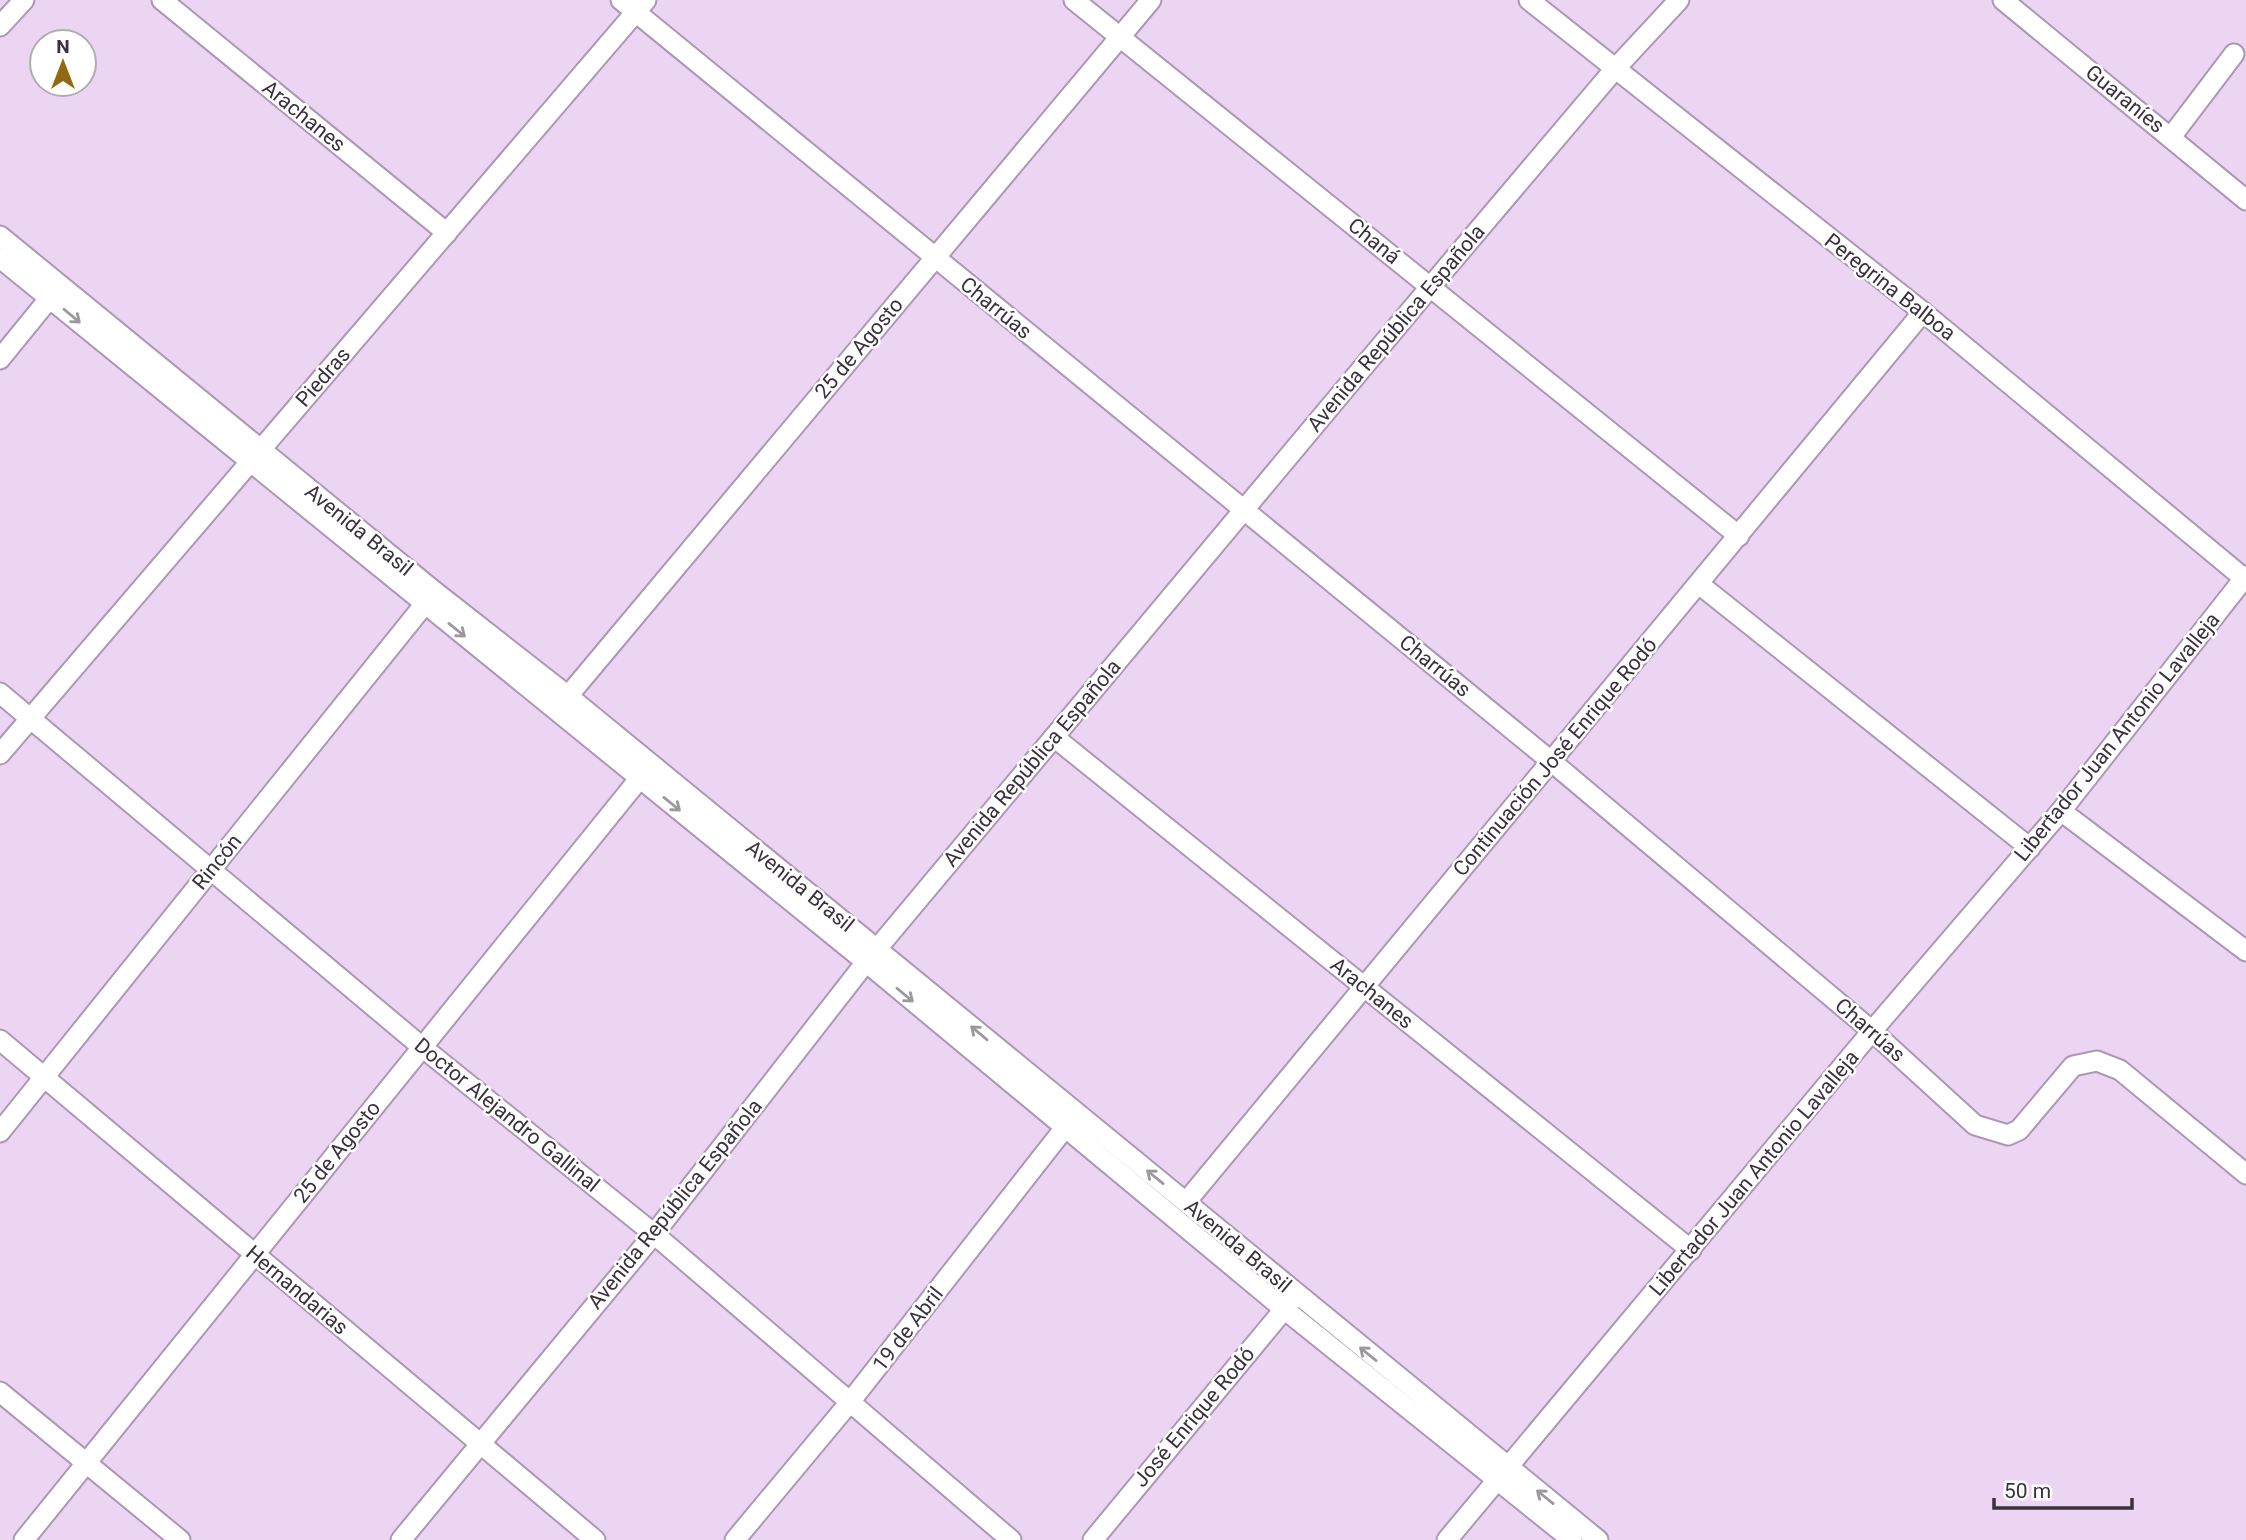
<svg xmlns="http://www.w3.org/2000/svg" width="2246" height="1540" font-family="Roboto,sans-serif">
	<rect width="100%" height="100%" fill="#ebd5f3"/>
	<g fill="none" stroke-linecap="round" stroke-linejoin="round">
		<!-- minor casing -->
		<g stroke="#ac98b4" stroke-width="23">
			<g id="minor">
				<polyline points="162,0 447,233"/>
				<polyline points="621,0 1552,762 1872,1031 1975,1125 2008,1135 2019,1130 2073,1066 2097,1061 2120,1070 2246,1174"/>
				<polyline points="1074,0 1739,536"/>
				<polyline points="1529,0 1923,312 2246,580"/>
				<polyline points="2003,0 2246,200"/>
				<polyline points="0,26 24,0"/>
				<polyline points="2171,137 2234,54"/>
				<polyline points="0,236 434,591 568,696 1598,1540"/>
				<polyline points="0,258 866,962 1284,1309 1572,1540"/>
				<polyline points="0,359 57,289"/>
				<polyline points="1699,584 2030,848"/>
				<polyline points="0,693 422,1047 654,1234 1011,1540"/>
				<polyline points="568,696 1151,0"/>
				<polyline points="1054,737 1691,1250"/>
				<polyline points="0,754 646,0"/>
				<polyline points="2061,811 2246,951"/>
				<polyline points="0,1040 595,1540"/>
				<polyline points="0,1132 432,595"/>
				<polyline points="1186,1202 1923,312"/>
				<polyline points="0,1392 180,1540"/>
				<polyline points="24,1540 648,768"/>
				<polyline points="401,1540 654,1234 866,962 1431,286 1614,70 1679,0"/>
				<polyline points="735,1540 850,1402 1071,1120"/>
				<polyline points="1093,1540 1291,1301"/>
				<polyline points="1447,1540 1872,1031 2061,811 2246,576"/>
			</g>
		</g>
		<!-- minor -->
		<use href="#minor" stroke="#fff" stroke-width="19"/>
	</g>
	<!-- one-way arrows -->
	<defs><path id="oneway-shaft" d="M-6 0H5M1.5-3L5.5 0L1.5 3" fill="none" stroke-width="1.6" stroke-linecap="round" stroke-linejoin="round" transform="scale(1.75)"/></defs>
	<g stroke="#9c989e">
		<use href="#oneway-shaft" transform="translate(72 316) rotate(40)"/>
		<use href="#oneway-shaft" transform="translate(457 630) rotate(39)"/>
		<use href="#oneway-shaft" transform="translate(672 804) rotate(39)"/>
		<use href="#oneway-shaft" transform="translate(905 995) rotate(40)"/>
		<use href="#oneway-shaft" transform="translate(979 1033) rotate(-140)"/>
		<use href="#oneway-shaft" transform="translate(1155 1177) rotate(-141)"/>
		<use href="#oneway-shaft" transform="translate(1368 1354) rotate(-141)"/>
		<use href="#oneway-shaft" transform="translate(1545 1497) rotate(-141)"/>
	</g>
	<g text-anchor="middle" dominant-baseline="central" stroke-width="5" stroke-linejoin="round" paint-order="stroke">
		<!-- street labels -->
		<g font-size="21" fill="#3a313d" stroke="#fff">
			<text transform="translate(2125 99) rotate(39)">Guaraníes</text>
			<text transform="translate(304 116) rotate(39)">Arachanes</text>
			<text transform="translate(1374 241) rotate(39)">Chaná</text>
			<text transform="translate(1890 287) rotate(38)">Peregrina Balboa</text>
			<text transform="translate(996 308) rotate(39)">Charrúas</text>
			<text transform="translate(1396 328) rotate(-50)">Avenida República Española</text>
			<text transform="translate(859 348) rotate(-50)">25 de Agosto</text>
			<text transform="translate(323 377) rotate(-49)">Piedras</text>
			<text transform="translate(359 530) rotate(39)">Avenida Brasil</text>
			<text transform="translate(1435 666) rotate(39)">Charrúas</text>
			<text transform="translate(2117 737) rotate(-51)">Libertador Juan Antonio Lavalleja</text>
			<text transform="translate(1555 757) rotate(-50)">Continuación José Enrique Rodó</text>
			<text transform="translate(1032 763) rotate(-50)">Avenida República Española</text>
			<text transform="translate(217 862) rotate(-51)">Rincón</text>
			<text transform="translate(800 886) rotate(39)">Avenida Brasil</text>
			<text transform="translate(1372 993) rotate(39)">Arachanes</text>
			<text transform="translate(1870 1030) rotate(41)">Charrúas</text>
			<text transform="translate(507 1115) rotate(39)">Doctor Alejandro Gallinal</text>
			<text transform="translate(337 1152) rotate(-51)">25 de Agosto</text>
			<text transform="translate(1754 1173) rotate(-50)">Libertador Juan Antonio Lavalleja</text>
			<text transform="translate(675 1204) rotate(-51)">Avenida República Española</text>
			<text transform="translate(1238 1246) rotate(40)">Avenida Brasil</text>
			<text transform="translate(297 1290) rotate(40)">Hernandarias</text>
			<text transform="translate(908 1329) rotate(-52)">19 de Abril</text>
			<text transform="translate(1194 1417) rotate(-50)">José Enrique Rodó</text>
		</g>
	</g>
	<!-- north arrow -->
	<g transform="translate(63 63)"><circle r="33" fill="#ffffff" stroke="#b0adb1" stroke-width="2"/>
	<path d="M0-5L12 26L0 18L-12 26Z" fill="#916910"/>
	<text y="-10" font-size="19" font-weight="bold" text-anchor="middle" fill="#3a313d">N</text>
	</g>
	<!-- scale -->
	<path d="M1994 1498v10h138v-10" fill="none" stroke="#3a313d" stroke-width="3.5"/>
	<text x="2004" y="1498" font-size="21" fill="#3a313d" stroke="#ffffff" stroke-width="5" paint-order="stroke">50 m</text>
</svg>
